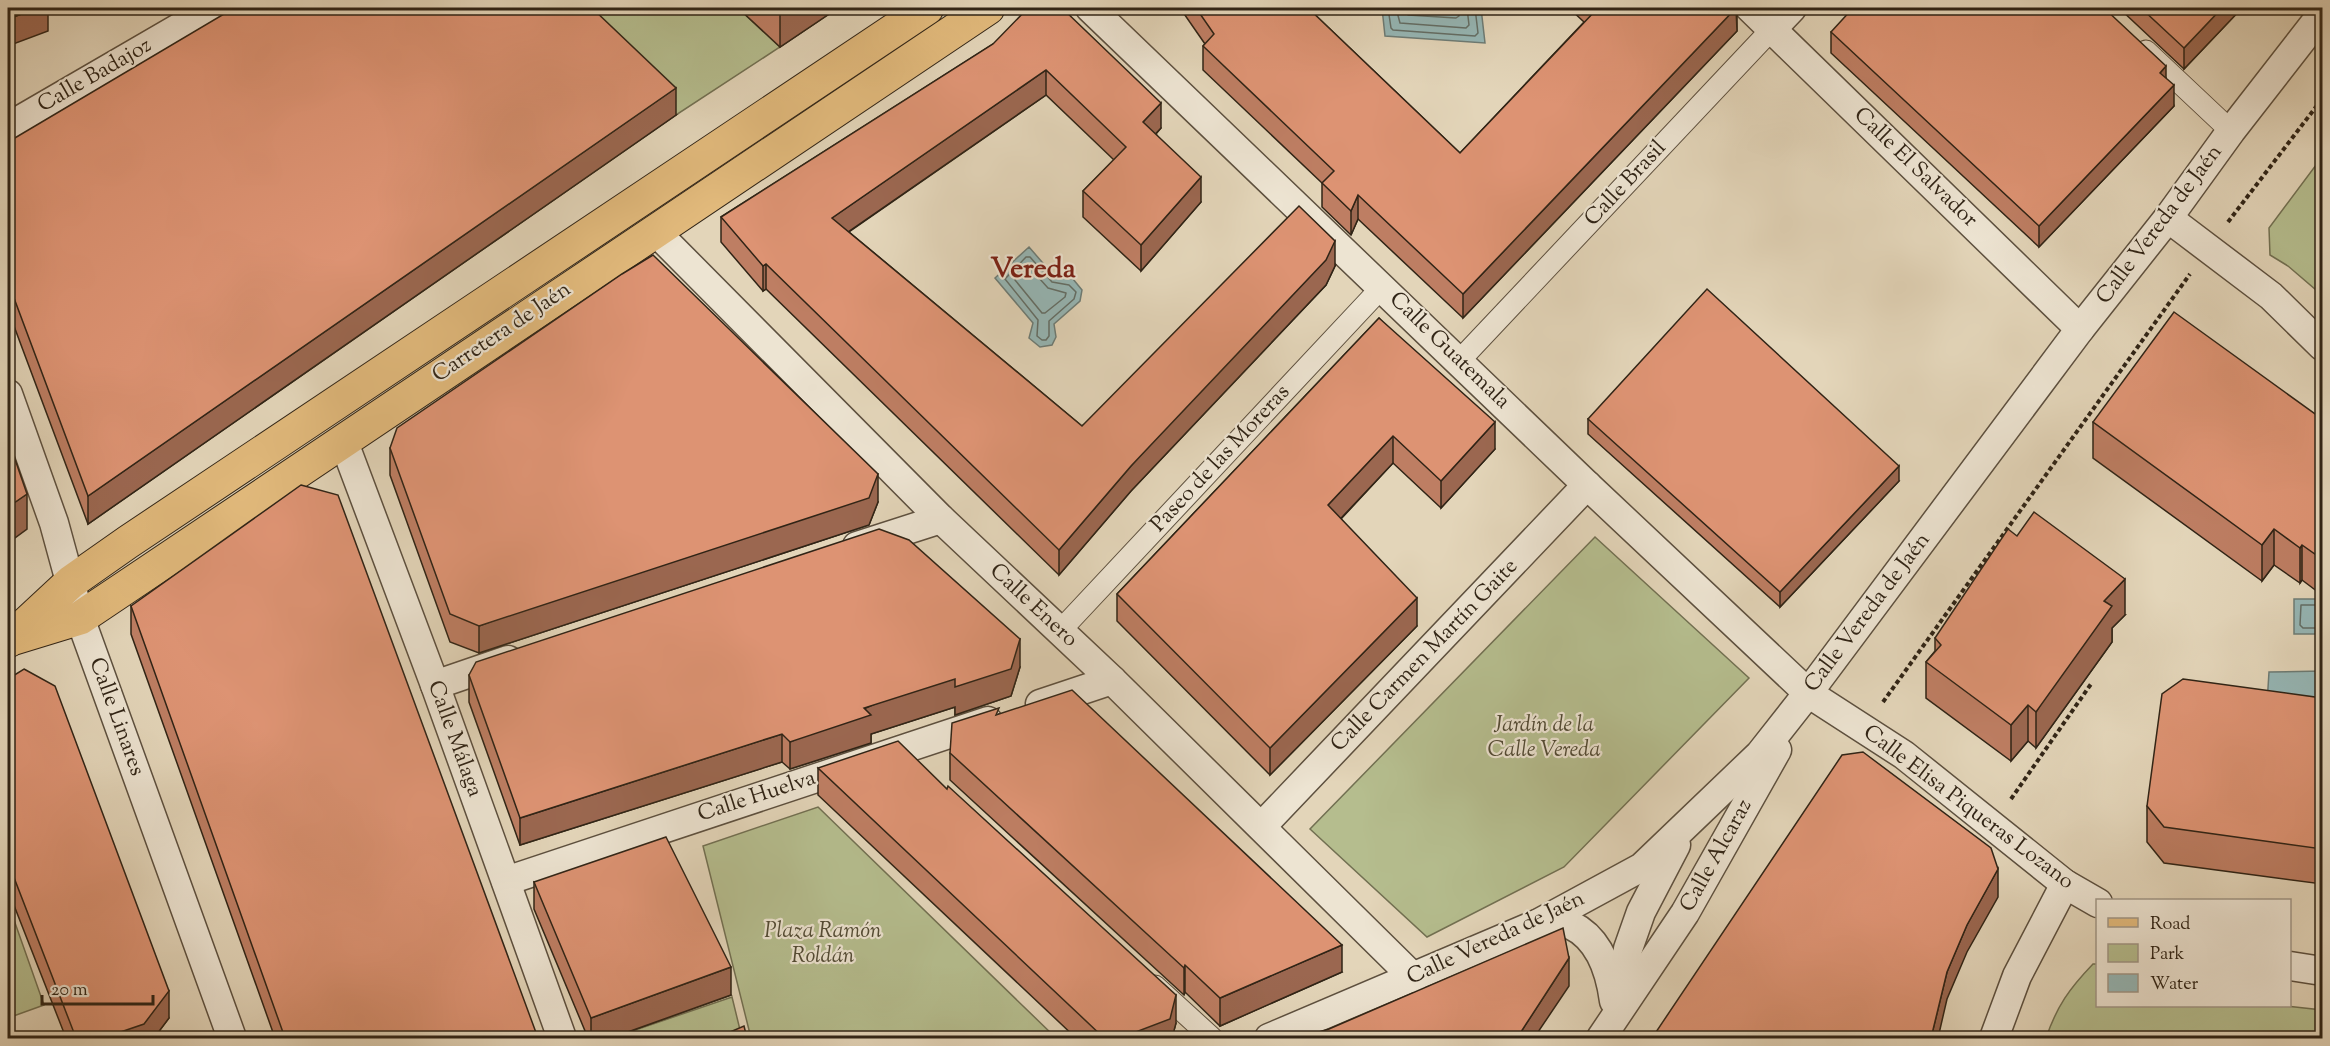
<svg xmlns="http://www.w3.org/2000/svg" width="2330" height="1046" font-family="'Sorts Mill Goudy',serif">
	<rect width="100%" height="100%" fill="#e3d5b9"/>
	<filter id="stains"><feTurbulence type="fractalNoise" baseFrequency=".00333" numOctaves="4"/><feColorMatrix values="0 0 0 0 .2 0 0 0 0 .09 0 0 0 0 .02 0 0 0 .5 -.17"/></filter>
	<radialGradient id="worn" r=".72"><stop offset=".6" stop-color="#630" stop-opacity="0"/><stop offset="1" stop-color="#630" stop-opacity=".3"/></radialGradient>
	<!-- green -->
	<g fill="#b5bd8e" stroke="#727052" stroke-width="1.5">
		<polygon points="570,8 738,8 780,47 676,115"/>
		<polygon points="2322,157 2322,295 2288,266 2270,255 2269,228"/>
		<polygon points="1595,537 1749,678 1564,867 1427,937 1310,829"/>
		<polygon points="818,807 1056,1038 751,1038 703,846"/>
		<polygon points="8,903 44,1005 8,1018"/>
		<path d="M2093,964H2097L2098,1006H2285L2322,1010V1038H2046C2057,1006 2069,989 2093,964Z"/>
		<polygon points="732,997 742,1038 612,1038"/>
	</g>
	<!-- water -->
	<g fill="#96b7b6" stroke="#6d7c76" stroke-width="1.5">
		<polygon points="1382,8 1481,8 1485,43 1385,36"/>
		<polygon points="1029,247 1055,277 1073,279 1082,290 1080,301 1054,324 1056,337 1052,345 1040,347 1029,338 1033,323 995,278"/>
		<rect x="2294" y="599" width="28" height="35"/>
		<polygon points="2322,671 2322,713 2267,704 2269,672"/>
	</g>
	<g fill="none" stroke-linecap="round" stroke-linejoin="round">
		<!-- shore -->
		<g stroke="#636e66" stroke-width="1.5">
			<polyline points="1388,8 1391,28 1393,30 1475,36 1478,33 1475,8"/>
			<polyline points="1396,8 1400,23 1466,28 1469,25 1467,8"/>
			<polyline points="1405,8 1408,15 1456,18 1459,16 1458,8"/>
			<polygon points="1026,257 1030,257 1052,282 1069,285 1076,292 1074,299 1049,321 1049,336 1046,340 1042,340 1037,336 1038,320 1005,279"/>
			<polygon points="1026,268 1030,268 1048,288 1066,293 1065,297 1045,313 1042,313 1015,280 1016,277"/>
			<polyline points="2322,605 2301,605 2300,625 2303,628 2322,628"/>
		</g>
		<!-- pedestrian casing -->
		<g stroke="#5d503f" stroke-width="23">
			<g id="pedestrian">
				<polyline points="2146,51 2231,131"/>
				<polyline points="1460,360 1772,29"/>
				<polyline points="1059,632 1383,286"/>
				<polyline points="1155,986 1212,1038"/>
			</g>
		</g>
		<!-- minor casing -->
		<g stroke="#5d503f" stroke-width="31">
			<g id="minor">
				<polyline points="1090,8 1587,485 1808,693 1904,755 2065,884 2098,903"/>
				<polyline points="1750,8 2080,329"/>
				<polyline points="1772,29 1792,8"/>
				<polyline points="8,127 213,8"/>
				<polyline points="2168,218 2271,296 2322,346"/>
				<polyline points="655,231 941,519 1112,680 1414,978"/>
				<polyline points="8,394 54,523 80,618 232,1038"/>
				<polyline points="343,440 435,685 562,1038"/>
				<polyline points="857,546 941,519"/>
				<polyline points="435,685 508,660"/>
				<polyline points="1040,704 1112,680"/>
				<polyline points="1262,826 1587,485"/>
				<polyline points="506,881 988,721"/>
				<path d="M1537,924C1546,924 1562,921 1571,925C1600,939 1610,971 1614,1001"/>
				<polyline points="2290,966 2322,971"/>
				<polyline points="1619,1004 1628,949 1641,912 1676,845"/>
				<polyline points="1269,1038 1537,924 1642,867 1760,754 1808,693 2080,329 2168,218 2231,131 2322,14"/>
				<polyline points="1601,1038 1685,913 1777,750"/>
				<polyline points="1994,1038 2017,976 2065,884"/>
			</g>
		</g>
		<!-- primary casing -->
		<g stroke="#302416" stroke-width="35">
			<g id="primary">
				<polyline points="14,635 71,582 128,542 927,8"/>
				<polyline points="8,640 80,618 988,8"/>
			</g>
		</g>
		<!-- trunk casing -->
		<g stroke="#302416" stroke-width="35">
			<polyline id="trunk" points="8,641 8,640"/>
		</g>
		<!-- path -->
		<g stroke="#302416" stroke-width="4" stroke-dasharray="4.5 3" stroke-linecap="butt">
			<polyline points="2228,222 2322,99"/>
			<polyline points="1883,702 2190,274"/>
			<polyline points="2011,799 2091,684"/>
		</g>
		<!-- pedestrian -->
		<use href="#pedestrian" stroke="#ede4d2" stroke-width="21"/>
		<!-- minor -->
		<use href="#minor" stroke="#ede4d2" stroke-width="28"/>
		<!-- primary -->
		<use href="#primary" stroke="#e2ba7c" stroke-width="33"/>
		<!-- trunk -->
		<use href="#trunk" stroke="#e2ba7c" stroke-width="33"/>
	</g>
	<!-- wall -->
	<g fill="#be7e63" stroke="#302416" stroke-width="1.5">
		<polygon points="738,8 838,8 780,47"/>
		<polygon points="1180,8 1308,8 1460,153 1584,22 1569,8 1737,8 1737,31 1463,318 1358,219 1351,235 1322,207 1322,183 1203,70 1203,46 1205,44"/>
		<polygon points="2119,8 2242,8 2184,69"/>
		<polygon points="1831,32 2166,78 2174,106 2039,247 1831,53"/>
		<polygon points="993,44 1161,128 1156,134 1201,202 1141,271 1083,217 1083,191 1114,160 1046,95 849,232 1082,426 1335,266 1326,285 1131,491 1059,575 766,289 763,291 721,242 721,217"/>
		<polygon points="676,115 88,524 8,310 8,142"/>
		<polygon points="1379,318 1495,449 1441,508 1393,463 1341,519 1417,626 1270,775 1117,621 1117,594"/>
		<polygon points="1588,419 1899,481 1780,607 1588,434"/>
		<polygon points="2322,419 2322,595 2302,580 2300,583 2274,565 2262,581 2093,458 2093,422"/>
		<polygon points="390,448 878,502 869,525 479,653 450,642 390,475"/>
		<polygon points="131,606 538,1038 275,1038 131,634"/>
		<polygon points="2125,615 2112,628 2112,642 2036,748 2028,741 2011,761 1926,698 1926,662 1935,651 1935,638"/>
		<polygon points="1020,667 1011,696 955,715 955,707 871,734 871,743 790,769 782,762 520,845 469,702 469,675"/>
		<polygon points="8,679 169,1018 154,1038 66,1038 8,890"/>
		<polygon points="2322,698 2322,884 2164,863 2147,842 2147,806"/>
		<polygon points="999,714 1342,972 1220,1026 1185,992 1184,995 950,780 950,753"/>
		<polygon points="818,768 1176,1023 1172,1038 1076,1038 818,795"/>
		<polygon points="534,882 731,995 611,1038 588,1038 534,909"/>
	</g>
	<!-- shaded-wall -->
	<g fill="#9b6750" stroke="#302416" stroke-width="1.5">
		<polygon points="38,8 48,8 48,31 8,46 8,19"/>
		<polygon points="786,8 838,8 780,47 780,12"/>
		<polygon points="1736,8 1737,31 1463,318 1463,294"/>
		<polygon points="2222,8 2242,8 2184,69 2184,48"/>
		<polygon points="2166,66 2166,87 2160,73"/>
		<polygon points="1046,70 1046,95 832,243 832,218"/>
		<polygon points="2174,85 2174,106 2039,247 2039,226"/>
		<polygon points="676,88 676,115 88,524 88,496"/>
		<polygon points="1161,103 1161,128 1143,147 1143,122"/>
		<polygon points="1201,177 1201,202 1141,271 1141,245"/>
		<polygon points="1358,195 1358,219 1351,235 1351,211"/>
		<polygon points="1335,241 1335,266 1326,285 1131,491 1059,575 1059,550 1131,466"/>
		<polygon points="766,264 766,289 763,291 763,266"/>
		<polygon points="1495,422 1495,449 1441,508 1441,481"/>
		<polygon points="1393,436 1393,463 1328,532 1328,505"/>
		<polygon points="1899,466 1899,481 1780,607 1780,592"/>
		<polygon points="878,474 878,502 869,525 479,653 479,626"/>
		<polygon points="27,494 27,529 8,543 8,507"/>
		<polygon points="2274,529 2274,565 2262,581 2262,545"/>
		<polygon points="2302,545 2302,580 2300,583 2300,548"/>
		<polygon points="2125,579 2125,615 2112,628 2112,642 2036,748 2036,712 2104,601"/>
		<polygon points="1417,598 1417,626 1270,775 1270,748"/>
		<polygon points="1020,639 1020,667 1011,696 955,715 955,707 871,734 871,743 790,769 790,742"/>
		<polygon points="2028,705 2028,741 2011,761 2011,725"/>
		<polygon points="782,734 782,762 520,845 520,818"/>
		<polygon points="1998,869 1998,897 1967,952 1947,999 1938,1038 1931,1038 1947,972 1967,925"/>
		<polygon points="1342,945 1342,972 1220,1026 1220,998"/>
		<polygon points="1569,958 1569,986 1534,1038 1517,1038"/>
		<polygon points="1185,965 1185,992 1184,995 1184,968"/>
		<polygon points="731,967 731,995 611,1038 591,1038 591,1018"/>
		<polygon points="169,991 169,1018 154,1038 103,1038"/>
		<polygon points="1176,995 1176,1023 1172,1038 1120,1038"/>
	</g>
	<!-- building -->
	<g fill="#dd9373" stroke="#302416" stroke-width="1.5">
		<polygon points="8,8 38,8 8,19"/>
		<polygon points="234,8 592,8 676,88 88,496 8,282 8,142"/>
		<polygon points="776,8 786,8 780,12"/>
		<polygon points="1028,8 1062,8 1161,103 1143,122 1201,177 1141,245 1083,191 1126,147 1046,70 832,218 1082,426 1299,206 1335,241 1326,260 1131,466 1059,550 766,264 763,266 721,217 993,44"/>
		<polygon points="1196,8 1308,8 1460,153 1596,10 1594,8 1736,8 1463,294 1358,195 1351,211 1322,183 1334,171 1203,46 1214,34"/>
		<polygon points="1853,8 2104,8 2166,66 2160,73 2174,85 2039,226 1831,32"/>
		<polygon points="2141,8 2222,8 2184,48"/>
		<polygon points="653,255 878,474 869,498 479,626 450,614 390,448 397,428 622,274"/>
		<polygon points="1707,289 1899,466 1780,592 1588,419"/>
		<polygon points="2174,312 2322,419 2322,559 2302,545 2300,548 2274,529 2262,545 2093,422"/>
		<polygon points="1379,318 1495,422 1441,481 1393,436 1328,505 1417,598 1270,748 1117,594"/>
		<polygon points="8,439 27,494 8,507"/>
		<polygon points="301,485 338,495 538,1038 285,1038 131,606"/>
		<polygon points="2034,512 2125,579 2104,601 2112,606 2036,712 2028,705 2011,725 1926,662 1941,645 1935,638 2008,529 2017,536"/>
		<polygon points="879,529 909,540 1020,639 1011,669 955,687 955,679 864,708 871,715 790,742 782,734 520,818 469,675 476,662"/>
		<polygon points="24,669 55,686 169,991 144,1024 103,1038 76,1038 8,862 8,679"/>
		<polygon points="2183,679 2322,698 2322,849 2164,827 2147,806 2162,694"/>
		<polygon points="1072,690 1342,945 1220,998 1185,965 1184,968 950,753 952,723 999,708 996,715"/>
		<polygon points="898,741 947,789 948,786 1176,995 1170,1019 1120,1038 1104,1038 818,768"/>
		<polygon points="1863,752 1991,848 1998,869 1967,925 1947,972 1931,1038 1652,1038 1842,755"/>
		<polygon points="666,837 731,967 591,1018 534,882"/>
		<polygon points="1563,928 1569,958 1517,1038 1298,1038 1329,1029"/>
		<polygon points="744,1026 747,1038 716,1038"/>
	</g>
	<g text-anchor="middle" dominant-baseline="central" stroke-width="4.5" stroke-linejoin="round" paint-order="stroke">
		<!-- street labels -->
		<g font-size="22" fill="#302416" stroke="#ede4d2">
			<text transform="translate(95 76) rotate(-30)">Calle Badajoz</text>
			<text transform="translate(1915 168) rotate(44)">Calle El Salvador</text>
			<text transform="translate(1626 184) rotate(-47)">Calle Brasil</text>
			<text transform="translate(2160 225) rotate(-53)">Calle Vereda de Jaén</text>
			<text transform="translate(502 333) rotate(-34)">Carretera de Jaén</text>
			<text transform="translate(1449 351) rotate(44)">Calle Guatemala</text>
			<text transform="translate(1221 459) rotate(-47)">Paseo de las Moreras</text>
			<text transform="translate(1033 606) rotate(43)">Calle Enero</text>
			<text transform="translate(1868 613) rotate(-53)">Calle Vereda de Jaén</text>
			<text transform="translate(1425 656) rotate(-46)">Calle Carmen Martín Gaite</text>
			<text transform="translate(116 717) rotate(70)">Calle Linares</text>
			<text transform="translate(454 739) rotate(70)">Calle Málaga</text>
			<text transform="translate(757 797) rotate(-18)">Calle Huelva</text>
			<text transform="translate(1968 808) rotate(37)">Calle Elisa Piqueras Lozano</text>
			<text transform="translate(1717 856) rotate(-61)">Calle Alcaraz</text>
			<text transform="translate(1496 939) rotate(-25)">Calle Vereda de Jaén</text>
		</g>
		<!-- park labels -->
		<g font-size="22" font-style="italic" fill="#514a34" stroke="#ede4d2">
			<text x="1544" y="726">Jardín de la<tspan x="1544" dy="25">Calle Vereda</tspan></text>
			<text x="823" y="932">Plaza Ramón<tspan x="823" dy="25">Roldán</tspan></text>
		</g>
		<!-- district labels -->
		<g font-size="28" font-weight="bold" fill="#7a1f14" stroke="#ede4d2">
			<text x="1033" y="270">Vereda</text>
		</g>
	</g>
	<!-- margin -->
	<rect width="2330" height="1046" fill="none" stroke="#e3d5b9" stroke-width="30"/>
	<rect x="9" y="9" width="2312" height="1028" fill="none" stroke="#302416" stroke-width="3"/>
	<rect x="15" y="15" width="2300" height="1016" fill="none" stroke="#302416" stroke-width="1.5"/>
	<!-- legend -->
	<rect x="2096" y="899" width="195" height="108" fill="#ede4d2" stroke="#a19787" stroke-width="1.5"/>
	<rect x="2108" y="918" width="30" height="9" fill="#e2ba7c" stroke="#a19787" stroke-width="1.5"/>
	<text x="2150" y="929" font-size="18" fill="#302416">Road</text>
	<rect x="2108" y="944" width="30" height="18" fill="#b5bd8e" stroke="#a19787" stroke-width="1.5"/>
	<text x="2150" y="959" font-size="18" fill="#302416">Park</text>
	<rect x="2108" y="974" width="30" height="18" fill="#96b7b6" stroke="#a19787" stroke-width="1.5"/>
	<text x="2150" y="989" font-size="18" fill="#302416">Water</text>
	<!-- scale -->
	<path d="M42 995v9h111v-9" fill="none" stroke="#302416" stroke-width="3"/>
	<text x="51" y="995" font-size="18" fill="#302416" stroke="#ede4d2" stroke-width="4.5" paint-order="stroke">20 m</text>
	<rect width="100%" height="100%" filter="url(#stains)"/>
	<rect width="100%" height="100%" fill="url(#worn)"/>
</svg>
